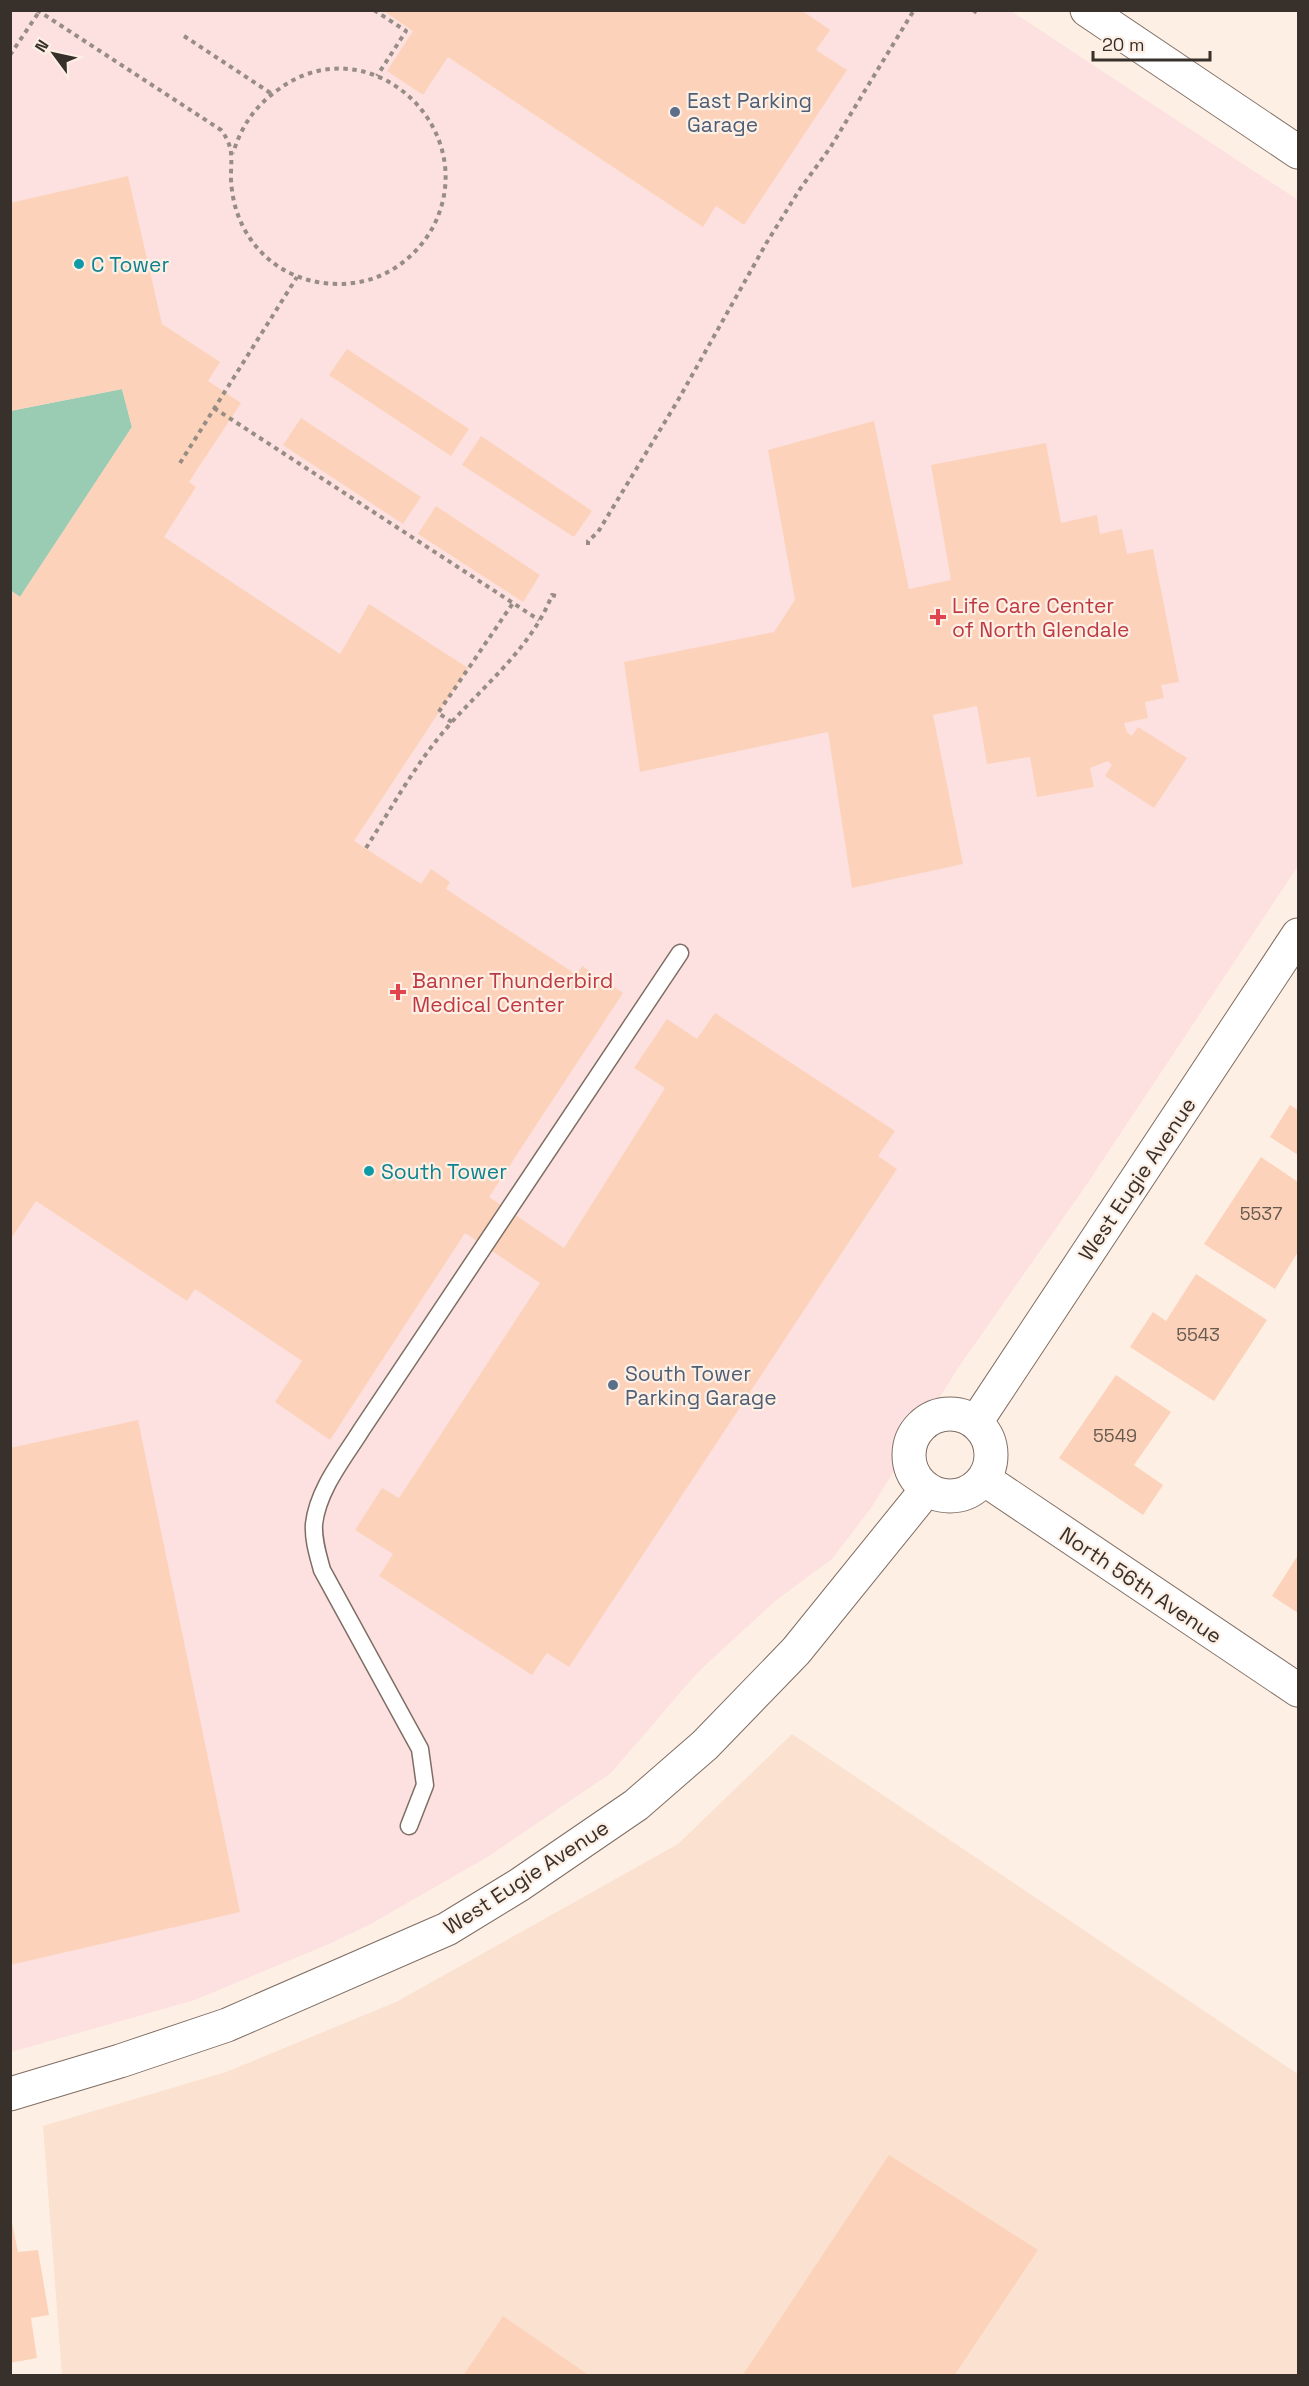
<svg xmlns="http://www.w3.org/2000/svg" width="1309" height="2386" font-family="'Space Grotesk',sans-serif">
	<rect width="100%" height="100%" fill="#feefe5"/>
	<!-- built -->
	<polygon fill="#fbe1d0" points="792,1734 1298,2074 1298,2375 62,2375 43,2126 226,2072 396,2002 678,1844"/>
	<!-- medical -->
	<polygon fill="#fce1e0" points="11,11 1011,11 1298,200 1298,866 1085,1187 958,1368 871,1508 832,1559 775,1601 698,1672 611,1773 489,1856 371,1924 329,1944 195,2000 11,2052"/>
	<!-- green -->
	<polygon fill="#9accb4" points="122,389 132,427 20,597 10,590 10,411"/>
	<!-- building -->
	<g fill="#fcd3ba">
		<polygon points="382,10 801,10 830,30 816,50 847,70 744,225 716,206 703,227 448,57 423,95 387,71 413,31"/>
		<polygon points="128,176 162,324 220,362 208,381 241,403 189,482 196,487 164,537 340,654 369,604 468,668 354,841 421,884 431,869 450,882 446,889 577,975 582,966 623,993 489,1197 564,1248 665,1088 634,1068 667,1019 697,1039 715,1013 895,1131 878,1156 897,1169 569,1667 547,1653 532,1675 379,1576 393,1554 355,1530 382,1488 399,1498 540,1283 465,1233 330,1440 275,1402 302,1361 195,1289 187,1301 36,1201 10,1240 10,590 20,597 132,427 122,389 10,411 10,203"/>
		<polygon points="347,349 469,429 451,456 329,375"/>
		<polygon points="301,418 421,497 403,524 283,445"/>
		<polygon points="874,421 909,589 951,580 931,465 1046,443 1061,523 1097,515 1100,534 1122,529 1127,554 1153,549 1179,682 1161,685 1164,698 1145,702 1148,718 1124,723 1127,732 1132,736 1138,727 1187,758 1154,808 1105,776 1112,765 1108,761 1090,768 1094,787 1037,797 1030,757 987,764 977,706 933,715 963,864 852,888 828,732 640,772 624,662 774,632 795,600 768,450"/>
		<polygon points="481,436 592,511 574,537 462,465"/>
		<polygon points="436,506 540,575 523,602 418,534"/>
		<polygon points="1290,1105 1298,1110 1298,1155 1270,1137"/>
		<polygon points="1261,1157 1298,1182 1298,1252 1275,1289 1204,1244"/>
		<polygon points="1196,1274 1267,1320 1214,1401 1130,1347 1153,1312 1166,1321"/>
		<polygon points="1116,1375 1171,1412 1134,1465 1163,1485 1143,1515 1059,1458"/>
		<polygon points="138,1420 240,1912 10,1965 10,1448"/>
		<polygon points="1298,1555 1298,1613 1272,1596"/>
		<polygon points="889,2155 1038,2250 954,2376 742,2376"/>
		<polygon points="10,2213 18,2252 38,2250 49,2315 31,2318 37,2358 10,2363"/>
		<polygon points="503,2316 590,2376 463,2376"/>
	</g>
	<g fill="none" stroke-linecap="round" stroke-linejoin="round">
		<!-- lane casing -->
		<g stroke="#7f6e63" stroke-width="19">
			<path id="lane" d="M409,1826L425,1785L420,1749L322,1570C318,1555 313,1540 314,1524C318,1489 344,1458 362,1429L680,953"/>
		</g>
		<!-- street casing -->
		<g stroke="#7f6e63" stroke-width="35">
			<polyline id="street" points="984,1479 1298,1690"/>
		</g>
		<!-- secondary casing -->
		<g stroke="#7f6e63" stroke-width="35">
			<g id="secondary">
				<polyline points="1087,10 1298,152"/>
				<circle cx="950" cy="1455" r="41"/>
				<polyline points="976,1422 1298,935"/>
				<polyline points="10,2094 120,2061 227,2025 447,1929 519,1885 636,1805 705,1745 796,1651 927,1489"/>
			</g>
		</g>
		<!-- path -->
		<g stroke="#988d85" stroke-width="4" stroke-dasharray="4.5 4.5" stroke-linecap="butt">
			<path d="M37,10L221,130C238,152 228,165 232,190C235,215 246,237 263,254C290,281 331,290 368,280C397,272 422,250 435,223C481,126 368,24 279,89C255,106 242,125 233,153"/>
			<polyline points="374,10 406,31 377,76"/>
			<polyline points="973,10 979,14"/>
			<polyline points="184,36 272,94"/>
			<polyline points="10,55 39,12"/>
			<polyline points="214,408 539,620"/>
			<polyline points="180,463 297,277"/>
			<polyline points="588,545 588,541 598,532 677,402 767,242 800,189 830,148 914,10"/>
			<polyline points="452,722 438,713 513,603"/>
			<path d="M366,848C389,812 410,774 436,741C474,692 529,654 552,595L556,596"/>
		</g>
		<!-- lane -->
		<use href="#lane" stroke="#fff" stroke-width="16"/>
		<!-- street -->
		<use href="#street" stroke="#fff" stroke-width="33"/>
		<!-- secondary -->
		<use href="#secondary" stroke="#fff" stroke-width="33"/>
	</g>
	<!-- markers -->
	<g fill="#5c6f8a" stroke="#feefe5" stroke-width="2">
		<circle cx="675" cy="112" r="6"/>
		<circle cx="613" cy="1385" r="6"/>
	</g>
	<g fill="#0f9aa8" stroke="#feefe5" stroke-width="2">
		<circle cx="79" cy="264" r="6"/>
		<circle cx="369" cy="1171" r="6"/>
	</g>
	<g fill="#e0444e" stroke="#feefe5" stroke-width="2">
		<path d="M935 608h6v6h6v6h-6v6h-6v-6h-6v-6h6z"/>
		<path d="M395 983h6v6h6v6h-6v6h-6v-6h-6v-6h6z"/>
	</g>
	<g text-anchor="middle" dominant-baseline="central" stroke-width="4.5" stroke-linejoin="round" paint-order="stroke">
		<!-- number labels -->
		<g font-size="18" fill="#68594f">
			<text x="1261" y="1213">5537</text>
			<text x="1198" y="1334">5543</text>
			<text x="1115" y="1435">5549</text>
		</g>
		<!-- service labels -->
		<g font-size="21" fill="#4e5e75" stroke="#feefe5" text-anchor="start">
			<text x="687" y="100">East Parking<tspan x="687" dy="24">Garage</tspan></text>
			<text x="625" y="1373">South Tower<tspan x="625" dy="24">Parking Garage</tspan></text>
		</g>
		<!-- culture labels -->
		<g font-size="21" fill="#0d838f" stroke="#feefe5" text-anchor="start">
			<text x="91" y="264">C Tower</text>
			<text x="381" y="1171">South Tower</text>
		</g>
		<!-- health labels -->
		<g font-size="21" fill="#be3a42" stroke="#feefe5" text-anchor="start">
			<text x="952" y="605">Life Care Center<tspan x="952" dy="24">of North Glendale</tspan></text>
			<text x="412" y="980">Banner Thunderbird<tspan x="412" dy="24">Medical Center</tspan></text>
		</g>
		<!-- street labels -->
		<g font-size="21" fill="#37302b" stroke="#feefe5">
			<text transform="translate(1137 1179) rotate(-56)">West Eugie Avenue</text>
			<text transform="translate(1141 1585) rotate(34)">North 56th Avenue</text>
			<text transform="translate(526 1877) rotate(-33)">West Eugie Avenue</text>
		</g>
	</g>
	<!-- border -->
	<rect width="1309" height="2386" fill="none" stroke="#37302b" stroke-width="24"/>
	<!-- north arrow -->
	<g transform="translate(54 54) rotate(303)" stroke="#feefe5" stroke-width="4.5" paint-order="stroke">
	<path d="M0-4.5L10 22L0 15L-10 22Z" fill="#37302b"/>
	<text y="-9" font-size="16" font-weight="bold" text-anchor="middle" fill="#37302b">N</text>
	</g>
	<!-- scale -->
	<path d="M1093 51v9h117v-9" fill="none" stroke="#37302b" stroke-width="3"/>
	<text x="1102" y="51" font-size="18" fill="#37302b" stroke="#feefe5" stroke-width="4.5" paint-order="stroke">20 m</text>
</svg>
